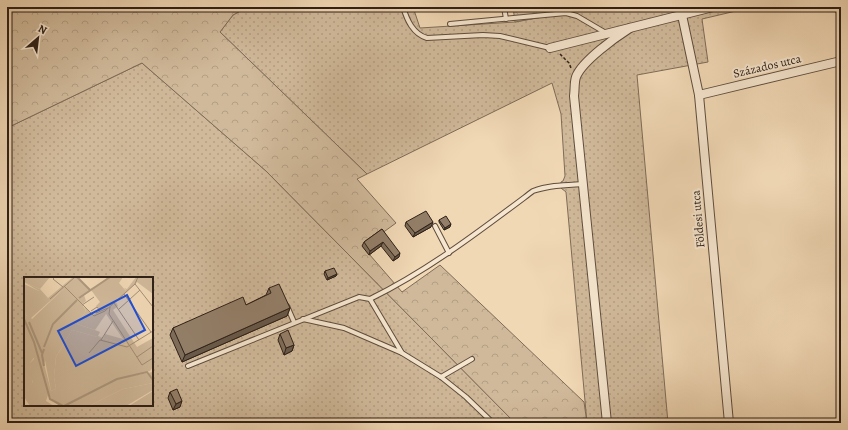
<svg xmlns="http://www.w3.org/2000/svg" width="848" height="430" font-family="Alegreya,serif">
	<defs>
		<pattern id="grass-dots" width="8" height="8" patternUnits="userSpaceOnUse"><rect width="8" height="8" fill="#d0b99a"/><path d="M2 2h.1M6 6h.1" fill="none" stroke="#b39f84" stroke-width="1.8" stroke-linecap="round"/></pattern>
		<pattern id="forest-crowns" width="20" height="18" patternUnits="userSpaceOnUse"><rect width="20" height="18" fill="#d0b99a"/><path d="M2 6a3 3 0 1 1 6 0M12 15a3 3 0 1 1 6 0" fill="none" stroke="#b39f84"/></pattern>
	</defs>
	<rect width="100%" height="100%" fill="#f1d8b5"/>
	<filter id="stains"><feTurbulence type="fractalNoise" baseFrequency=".005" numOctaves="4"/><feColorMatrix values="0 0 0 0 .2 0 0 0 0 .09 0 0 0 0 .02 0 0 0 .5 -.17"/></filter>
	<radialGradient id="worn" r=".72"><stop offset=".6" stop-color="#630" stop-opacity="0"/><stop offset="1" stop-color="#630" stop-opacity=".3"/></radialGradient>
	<!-- grass -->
	<g fill="url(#grass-dots)" stroke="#7e6c58" fill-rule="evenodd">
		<polygon points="248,7 413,7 420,28 515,22 595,7 753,7 702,19 708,62 637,75 668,423 587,423 566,192 561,188 561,182 563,181 565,176 561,114 552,83 367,174 220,32 233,15"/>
		<path d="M142,63L266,171L515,423H7V128ZM25,278H152V405H25Z"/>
	</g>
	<!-- forest -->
	<g fill="url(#forest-crowns)" stroke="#7e6c58">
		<polygon points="7,7 248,7 233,15 220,32 367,174 357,179 396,223 363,247 402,292 440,265 584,402 587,423 515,423 266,171 142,63 7,128"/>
		<polygon points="513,7 595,7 515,22"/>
	</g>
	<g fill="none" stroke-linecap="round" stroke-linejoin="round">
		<!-- lane casing -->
		<g stroke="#5e4d3e" stroke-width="6">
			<g id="lane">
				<path d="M403,7C407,20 413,34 427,38L483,35L500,36L550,48"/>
				<polyline points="504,7 506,19"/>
				<polyline points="450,24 566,13 577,16 606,33"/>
				<polyline points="435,226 449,253"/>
				<path d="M370,299C429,270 481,230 533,191C549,185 567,185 583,184"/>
				<polyline points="287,306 294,322"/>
				<polyline points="303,319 344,328 402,353"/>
				<polyline points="188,366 359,297 370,299 402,353 441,377 466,397 493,423"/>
				<polyline points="441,377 472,359"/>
			</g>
		</g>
		<!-- street casing -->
		<g stroke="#5e4d3e" stroke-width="10">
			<g id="street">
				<polyline points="839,7 841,13"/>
				<polyline points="682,15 699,95 729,423"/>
				<polyline points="550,48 713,7"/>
				<polyline points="699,95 841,61"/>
				<path d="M607,423L574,96C575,90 574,83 576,77C582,61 616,37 630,28"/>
			</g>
		</g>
		<!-- path -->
		<polyline stroke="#2d1f17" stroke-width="1.5" stroke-dasharray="3 2" stroke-linecap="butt" points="560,54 569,63 571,68"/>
		<!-- lane -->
		<use href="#lane" stroke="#f6e6cf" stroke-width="4"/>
		<!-- street -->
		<use href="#street" stroke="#f6e6cf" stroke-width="8"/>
	</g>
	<!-- wall -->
	<g fill="#7e6d5a" stroke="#2d1f17">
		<polygon points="449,7 455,7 453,10"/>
		<polygon points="439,220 450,227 444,230 439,222"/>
		<polygon points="406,222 431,227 413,237 405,226"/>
		<polygon points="382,229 399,257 393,261 381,246 369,255 362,246 364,242"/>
		<polygon points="325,271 337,274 336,276 327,280 324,274"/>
		<polygon points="269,288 290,308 287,316 182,362 170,335 173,328 246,305 266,295"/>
		<polygon points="280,334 294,345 292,351 284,355 278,340"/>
		<polygon points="170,392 180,407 173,410 168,398"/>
	</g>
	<!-- shaded-wall -->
	<g fill="#67594a" stroke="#2d1f17">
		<polygon points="433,222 431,227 413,237 415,233"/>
		<polygon points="451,224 450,227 444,230 445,228"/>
		<polygon points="383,242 381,246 369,255 370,251"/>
		<polygon points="400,253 399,257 393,261 395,257"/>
		<polygon points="337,274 336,276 327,280 328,278"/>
		<polygon points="290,308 287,316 182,362 185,355"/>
		<polygon points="294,345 292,351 284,355 286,348"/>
		<polygon points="182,401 180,407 173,410 176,404"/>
	</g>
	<!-- building -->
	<g fill="#937f69" stroke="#2d1f17">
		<polygon points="426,211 433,222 415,233 406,222"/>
		<polygon points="446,216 451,224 445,228 439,220"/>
		<polygon points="382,229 400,253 395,257 383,242 370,251 364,242"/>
		<polygon points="334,268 337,274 328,278 325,271"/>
		<polygon points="279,284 290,308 185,355 173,328 243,297 246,305 271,293 269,288"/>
		<polygon points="288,330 294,345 286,348 280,334"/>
		<polygon points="177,389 182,401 176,404 170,392"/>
	</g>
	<g text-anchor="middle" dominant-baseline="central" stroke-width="4" stroke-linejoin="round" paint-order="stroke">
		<!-- street labels -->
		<g font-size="12" fill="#2d1f17" stroke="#f6e6cf">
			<text transform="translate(767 66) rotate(-13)">Százados utca</text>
			<text transform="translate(698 219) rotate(-95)">Földesi utca</text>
		</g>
	</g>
	<!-- overview -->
	<g transform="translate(24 277)">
		<rect width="129" height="129" fill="#f1d8b5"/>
		<path d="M49,0H53L7,41L29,60L20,87L27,114L32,112L30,100L32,80L48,53L103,68L82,37L71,53L53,47L62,34L60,29L69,38L102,13L100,11L103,12L112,0H129V17L113,5L92,25L94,29L89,33L113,70L129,61V90L126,94L92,102L43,128H34L24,118L22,124L30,129H6L0,120V111L4,114L9,105L7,100L6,86L10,82L0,46V35L3,39L15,14L0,5L16,12L24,21Z" fill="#d0b99a"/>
		<path d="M0,0H26L16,12L0,5ZM52,0L66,12L87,0H99L95,6L102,14L77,34L72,29L76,25L67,13L60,18L62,24L58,27L62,34L53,47L71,53L76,55L74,59L79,61L81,57L99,62L103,68L48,53L32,80L30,100L32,112L27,114L20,78L28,60L25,58L22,65L16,68L6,44ZM0,46L13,76L6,86L9,108L2,116L0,111Z" fill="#d0b99a"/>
		<path d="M129,95V106L99,112L65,129H39L92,102Z" fill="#d0b99a"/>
		<path d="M0,7L15,14L23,23L3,39L0,35Z" fill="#d0b99a"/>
		<path d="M129,106V113L102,129H65L99,112ZM129,114V129H105Z" fill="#d0b99a"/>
		<path fill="none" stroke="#ae997f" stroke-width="2" d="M53,0L66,13M55,21L86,0M0,42L10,65L26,122L39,129M5,45L18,76M20,70L29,47L53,23M20,72L18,78L20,89M40,129L93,102L123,95L129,103"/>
		<path fill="none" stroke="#a38e76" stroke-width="1" d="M31,0L29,2L39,10M111,7L129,30M40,9L70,39L81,34L111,7L114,0M100,17L127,55M26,22L51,0M90,26L115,63M58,28L70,20M86,30L85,37L118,88L129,81M95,32L116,13M67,34L73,30L76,34M72,36L84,31M77,63L89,44M65,76L76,63L103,70L129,54M113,80L129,69"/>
		<path fill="#1d4ed8" fill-opacity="0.15" stroke="#1d4ed8" stroke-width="2" d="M103,18L121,53L52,89L34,54Z"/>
		<rect width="129" height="129" fill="none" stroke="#2d1f17" stroke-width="2"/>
	</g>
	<!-- margin -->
	<rect width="848" height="430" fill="none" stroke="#f1d8b5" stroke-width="24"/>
	<rect x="8" y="8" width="832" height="414" fill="none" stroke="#2d1f17" stroke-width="2"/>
	<rect x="12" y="12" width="824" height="406" fill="none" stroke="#2d1f17"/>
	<!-- north arrow -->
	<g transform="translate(38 38) rotate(28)" stroke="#f6e6cf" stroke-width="3" paint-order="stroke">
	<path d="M0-3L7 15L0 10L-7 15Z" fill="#2d1f17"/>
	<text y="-6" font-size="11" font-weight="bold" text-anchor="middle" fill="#2d1f17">N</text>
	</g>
	<rect width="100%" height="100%" filter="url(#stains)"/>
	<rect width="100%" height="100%" fill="url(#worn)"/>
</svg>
